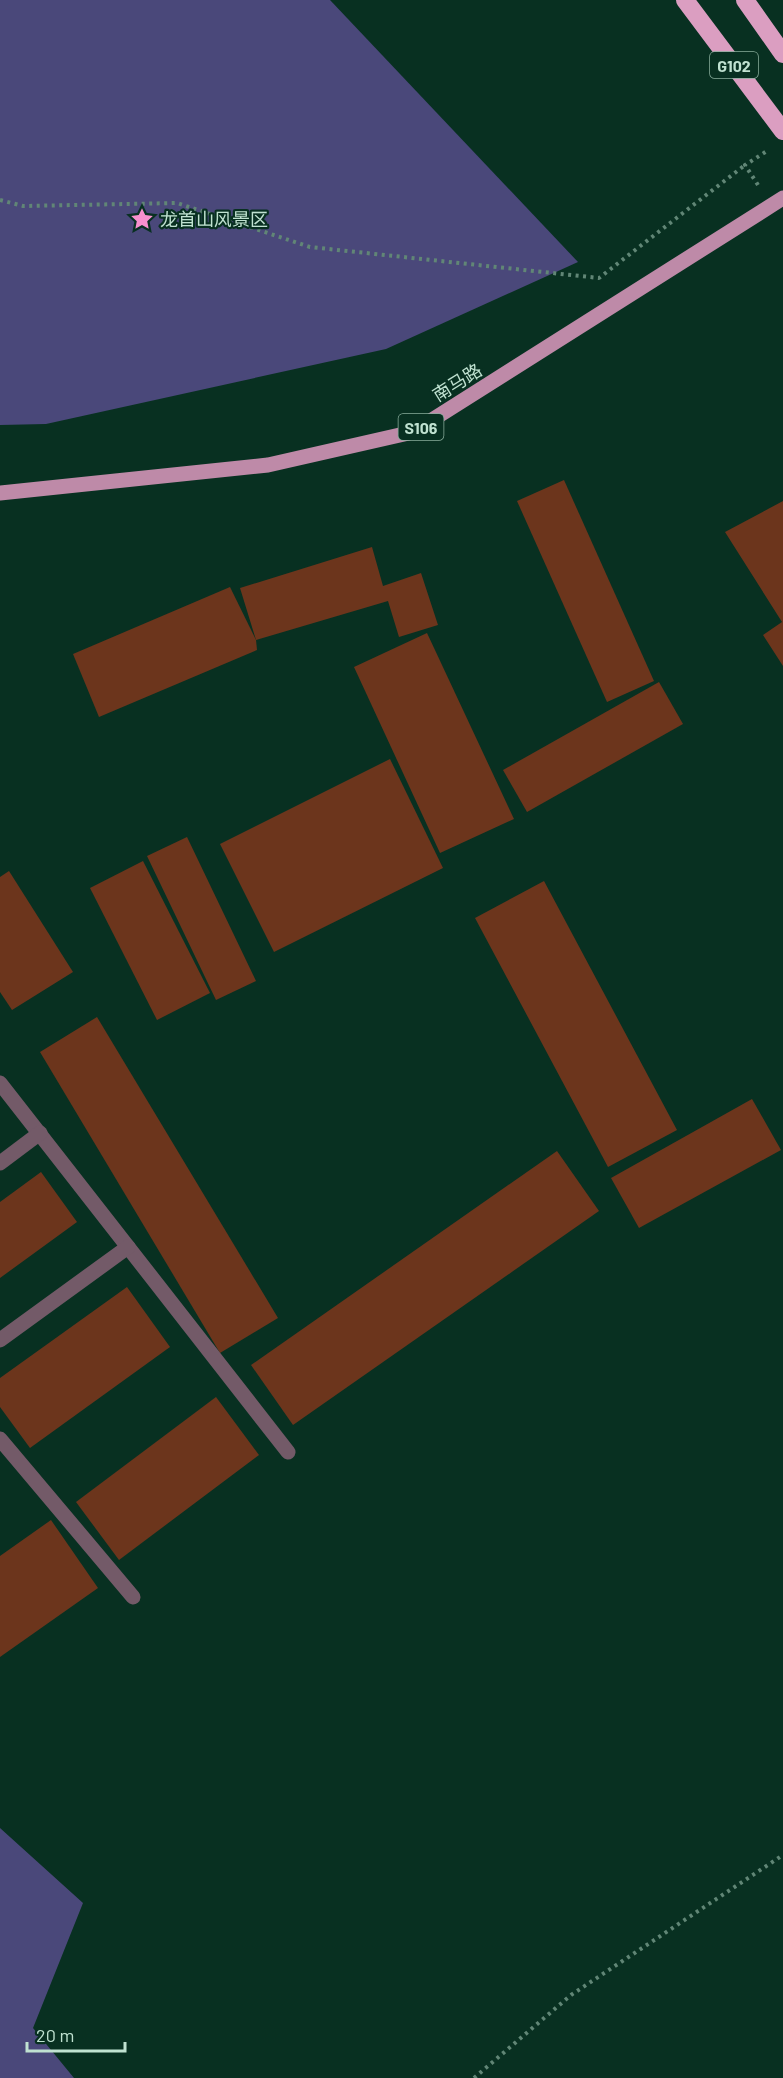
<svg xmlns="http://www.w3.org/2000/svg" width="783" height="2078" font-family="Barlow,'Noto Sans SC',sans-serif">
	<rect width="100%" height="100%" fill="#083021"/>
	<!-- forest -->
	<g fill="#4a487a">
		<polygon points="0,0 330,0 578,262 386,349 46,424 0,425"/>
		<polygon points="0,1828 83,1903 33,2028 74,2078 0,2078"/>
	</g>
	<!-- building -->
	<g fill="#6c351c">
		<polygon points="564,480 654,681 607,702 517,501"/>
		<polygon points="783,501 783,666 763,635 782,622 725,532"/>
		<polygon points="372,547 383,586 421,573 438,625 399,637 388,601 256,640 240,588"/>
		<polygon points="230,587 256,640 257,650 99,717 73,654"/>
		<polygon points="427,633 514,819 440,853 354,667"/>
		<polygon points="659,682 683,724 527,812 503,770"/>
		<polygon points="390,759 443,868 274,952 220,844"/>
		<polygon points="187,837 256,981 216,1000 147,856"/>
		<polygon points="143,861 210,993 157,1020 90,888"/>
		<polygon points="9,871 73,972 12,1010 0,992 0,877"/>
		<polygon points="544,881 677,1130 608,1167 475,918"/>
		<polygon points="97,1017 278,1318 220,1353 40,1052"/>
		<polygon points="752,1099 781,1150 639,1228 611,1178"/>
		<polygon points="557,1151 599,1211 293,1425 251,1365"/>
		<polygon points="41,1172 77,1222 0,1278 0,1202"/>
		<polygon points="127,1287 170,1347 30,1448 0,1407 0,1378"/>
		<polygon points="216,1397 259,1455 119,1560 76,1502"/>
		<polygon points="51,1520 98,1588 0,1657 0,1556"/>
	</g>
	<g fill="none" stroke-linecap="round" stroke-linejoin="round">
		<!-- path -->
		<g stroke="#618676" stroke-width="4" stroke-dasharray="3 4.5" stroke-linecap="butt">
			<polyline points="758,185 745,165 767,151"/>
			<polyline points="0,200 23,206 177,203 310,247 599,278 745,165"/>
			<polyline points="474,2078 571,1995 783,1855"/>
		</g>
		<!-- minor -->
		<g stroke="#735a68" stroke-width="15">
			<polyline points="0,1083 288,1452"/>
			<polyline points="0,1163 40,1133"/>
			<polyline points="0,1340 128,1247"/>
			<polyline points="0,1439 133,1597"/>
		</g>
		<!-- major -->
		<polyline stroke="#be8aa8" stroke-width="15" points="0,493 268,465 413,432 783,198"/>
		<!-- highway -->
		<g stroke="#db9ec1" stroke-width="18">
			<polyline points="685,0 783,131"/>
			<polyline points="745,0 783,54"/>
		</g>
	</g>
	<!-- icons -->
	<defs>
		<g id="sight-bare" transform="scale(1.8)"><path d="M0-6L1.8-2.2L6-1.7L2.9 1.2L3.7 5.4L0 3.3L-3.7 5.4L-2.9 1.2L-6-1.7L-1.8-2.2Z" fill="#f790ce" stroke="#083021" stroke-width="2.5" paint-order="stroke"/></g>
	</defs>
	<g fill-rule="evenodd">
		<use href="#sight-bare" x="142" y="219"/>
	</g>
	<g text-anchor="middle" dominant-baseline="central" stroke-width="4.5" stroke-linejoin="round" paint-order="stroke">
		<!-- shield labels -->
		<g fill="#083021" stroke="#89ad9c" stroke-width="1.5">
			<rect x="710" y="52" width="48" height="26" rx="4.5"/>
			<rect x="398.5" y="414" width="45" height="26" rx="4.5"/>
		</g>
		<g font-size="16" font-weight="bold" fill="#c0e2d1">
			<text x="734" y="65">G102</text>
			<text x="421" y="427">S106</text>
		</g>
		<!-- poi labels -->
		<g font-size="18" fill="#c0e2d1" stroke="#083021" text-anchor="start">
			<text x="160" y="219">龙首山风景区</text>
		</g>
		<!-- street labels -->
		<g font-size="18" fill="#c0e2d1" stroke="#083021">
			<text transform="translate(457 382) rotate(-32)">南马路</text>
		</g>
	</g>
	<!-- scale -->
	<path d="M27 2042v9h98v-9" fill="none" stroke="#c0e2d1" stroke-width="3"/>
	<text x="36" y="2042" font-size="18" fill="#c0e2d1" stroke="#083021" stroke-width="4.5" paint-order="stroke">20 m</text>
</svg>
